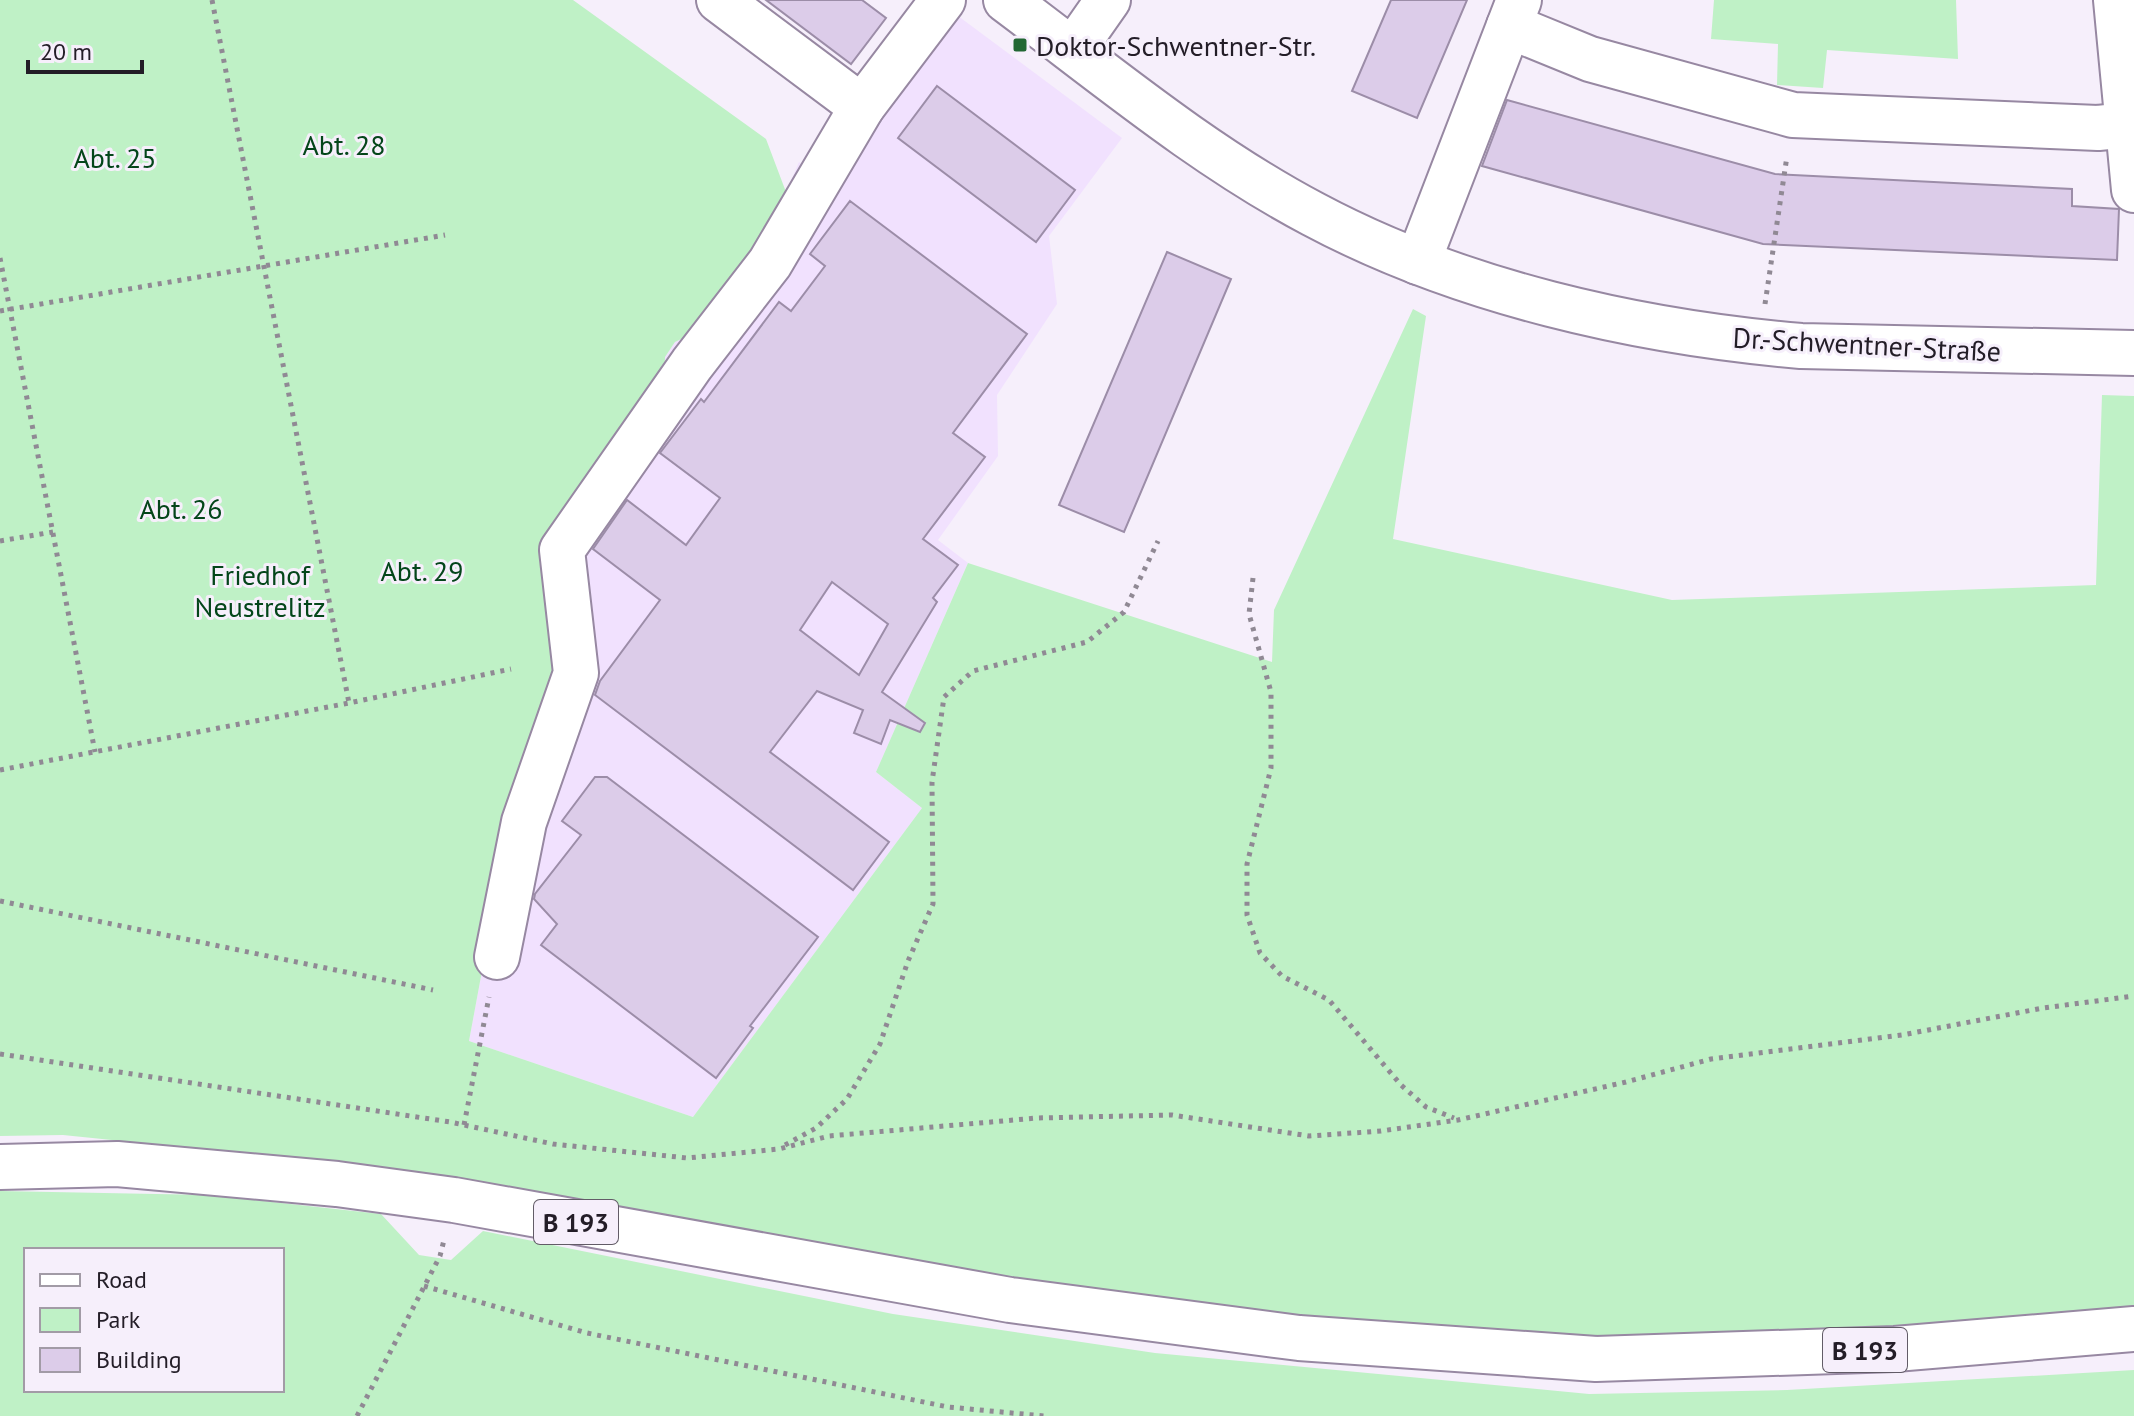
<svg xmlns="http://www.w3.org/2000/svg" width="2134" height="1416" font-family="'PT Sans',sans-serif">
	<rect width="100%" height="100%" fill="#f6effb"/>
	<!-- built -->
	<polygon fill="#f1e1fe" points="950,10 1122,138 1049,236 1057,304 997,395 998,456 938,540 968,563 876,772 922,808 693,1117 469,1041 487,944 557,681 548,631 551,549 664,388 665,357 675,342 704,328 765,241 799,162 825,181"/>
	<!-- green -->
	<g fill="#bff1c6" fill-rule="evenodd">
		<polygon points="0,0 573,0 766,139 786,192 765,241 704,328 675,342 665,357 664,388 551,549 548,631 557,681 487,944 469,1041 693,1117 922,808 876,772 968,563 1272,662 1274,610 1413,309 1426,316 1393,539 1672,600 2096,585 2102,395 2134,396 2134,1309 1897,1329 1597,1339 1381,1326 1016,1279 366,1166 63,1135 0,1136"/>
		<polygon points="1714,0 1956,0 1958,59 1827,50 1823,88 1777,85 1778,44 1711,39"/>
		<path d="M0,1191L208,1195L381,1214L419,1255L451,1260L483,1231L893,1314L1155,1353L1589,1394L1787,1390L2134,1370V1416H0ZM282,1250V1390H26V1250Z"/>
	</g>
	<!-- building -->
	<g fill="#dccce9" stroke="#9c8da8" stroke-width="2" fill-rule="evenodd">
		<polygon points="766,0 862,0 886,18 851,64"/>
		<polygon points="1391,0 1467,0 1417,118 1352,91"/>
		<polygon points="937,86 1075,190 1036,242 898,138"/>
		<polygon points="1507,100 1775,174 2072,189 2072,206 2119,209 2117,260 1763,244 1482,166"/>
		<path d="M850,201L1027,334L953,433L985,457L923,539L958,565L933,598L937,602L882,692L925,723L920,732L890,720L881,744L854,733L863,710L817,691L770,752L889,842L853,890L595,695L600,681L660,600L593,549L627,500L686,545L720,498L660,453L701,399L704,402L779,302L791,311L825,266L810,254ZM832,582L888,624L859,675L800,630Z"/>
		<polygon points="1167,252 1231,279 1124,532 1059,505"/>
		<polygon points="595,777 607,777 818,937 750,1026 753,1028 716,1078 541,945 557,924 534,899 535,894 581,835 562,821"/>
	</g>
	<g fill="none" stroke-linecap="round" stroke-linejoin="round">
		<!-- minor casing -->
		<g stroke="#9788a2" stroke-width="48">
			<g id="minor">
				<polyline points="719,0 862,107"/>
				<path d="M1006,0C1105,74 1203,156 1313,214C1459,292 1637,332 1801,346L2134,353"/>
				<polyline points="2116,0 2134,190"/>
				<polyline points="1509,26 1590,59 1793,115 2098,128 2128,125"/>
				<polyline points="1073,50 1108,0"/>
				<polyline points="1418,262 1519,0"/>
				<polyline points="497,957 524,822 576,673 562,550 692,364 770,263 862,107 943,0"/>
			</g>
		</g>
		<!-- major casing -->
		<g stroke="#9788a2" stroke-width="48">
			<polyline id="major" points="0,1167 117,1164 337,1184 454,1200 1010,1300 1299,1338 1596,1359 1895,1349 2134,1329"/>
		</g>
		<!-- path -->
		<g stroke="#908994" stroke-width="5" stroke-dasharray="4 6" stroke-linecap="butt">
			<polyline points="212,0 349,703"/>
			<polyline points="0,258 95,752"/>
			<polyline points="1765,304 1787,156"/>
			<polyline points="0,311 445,235"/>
			<polyline points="0,541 53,532"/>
			<polyline points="1253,578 1249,614 1271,692 1271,768 1247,864 1247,915 1260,953 1282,976 1329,1000 1401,1085 1426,1107 1454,1118"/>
			<polyline points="0,770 349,703 511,669"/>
			<polyline points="0,901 433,990"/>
			<polyline points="0,1054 450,1122 553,1144 687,1158 779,1149 829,1136 1037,1118 1172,1115 1309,1136 1381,1131 1458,1120 1626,1082 1711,1059 1902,1035 2043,1008 2134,996"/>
			<polyline points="464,1125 489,997"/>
			<polyline points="785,1145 816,1128 847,1099 880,1044 908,961 933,904 932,782 944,697 973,671 1087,642 1124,612 1158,541"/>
			<polyline points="424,1286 587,1333 948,1407 1044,1416"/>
			<polyline points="357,1416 440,1256 444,1240"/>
		</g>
		<!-- minor -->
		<use href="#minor" stroke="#fff" stroke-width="44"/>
		<!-- major -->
		<use href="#major" stroke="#fff" stroke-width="44"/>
	</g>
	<!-- markers -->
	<rect fill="#216733" stroke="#f6effb" stroke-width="3" x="1012" y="37" width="16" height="16" rx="4"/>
	<g text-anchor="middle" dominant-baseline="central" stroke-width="6" stroke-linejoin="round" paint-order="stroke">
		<!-- shield labels -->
		<g fill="#f6effb" stroke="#625c67" stroke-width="2">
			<rect x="534" y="1200" width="84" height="44" rx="6"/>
			<rect x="1823" y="1328" width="84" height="44" rx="6"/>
		</g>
		<g font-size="26" font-weight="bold" fill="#231d27">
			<text x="576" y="1222">B 193</text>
			<text x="1865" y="1350">B 193</text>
		</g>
		<!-- poi labels -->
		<g font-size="28" fill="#231d27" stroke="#f6effb" text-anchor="start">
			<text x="1036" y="45">Doktor-Schwentner-Str.</text>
		</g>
		<!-- park labels -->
		<g font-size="28" fill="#04461a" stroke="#f6effb">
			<text x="344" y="144">Abt. 28</text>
			<text x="115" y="157">Abt. 25</text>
			<text x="181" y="508">Abt. 26</text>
			<text x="422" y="570">Abt. 29</text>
			<text x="260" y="574">Friedhof<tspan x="260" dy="32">Neustrelitz</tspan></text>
		</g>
		<!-- street labels -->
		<g font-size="28" fill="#231d27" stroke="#f6effb">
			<text transform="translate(1867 344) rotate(3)">Dr.-Schwentner-Straße</text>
		</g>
	</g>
	<!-- legend -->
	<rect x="24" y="1248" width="260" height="144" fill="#f6effb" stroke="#a29ba6" stroke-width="2"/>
	<rect x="40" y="1274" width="40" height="12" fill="#ffffff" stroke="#a29ba6" stroke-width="2"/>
	<text x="96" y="1288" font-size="24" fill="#231d27">Road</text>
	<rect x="40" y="1308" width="40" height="24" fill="#bff1c6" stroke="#a29ba6" stroke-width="2"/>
	<text x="96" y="1328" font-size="24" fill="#231d27">Park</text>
	<rect x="40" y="1348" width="40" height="24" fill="#dccce9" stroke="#a29ba6" stroke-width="2"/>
	<text x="96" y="1368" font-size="24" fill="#231d27">Building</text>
	<!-- scale -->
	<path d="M28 60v12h114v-12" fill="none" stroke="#231d27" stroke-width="4"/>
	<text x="40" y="60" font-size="24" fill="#231d27" stroke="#f6effb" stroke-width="6" paint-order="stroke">20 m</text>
</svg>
